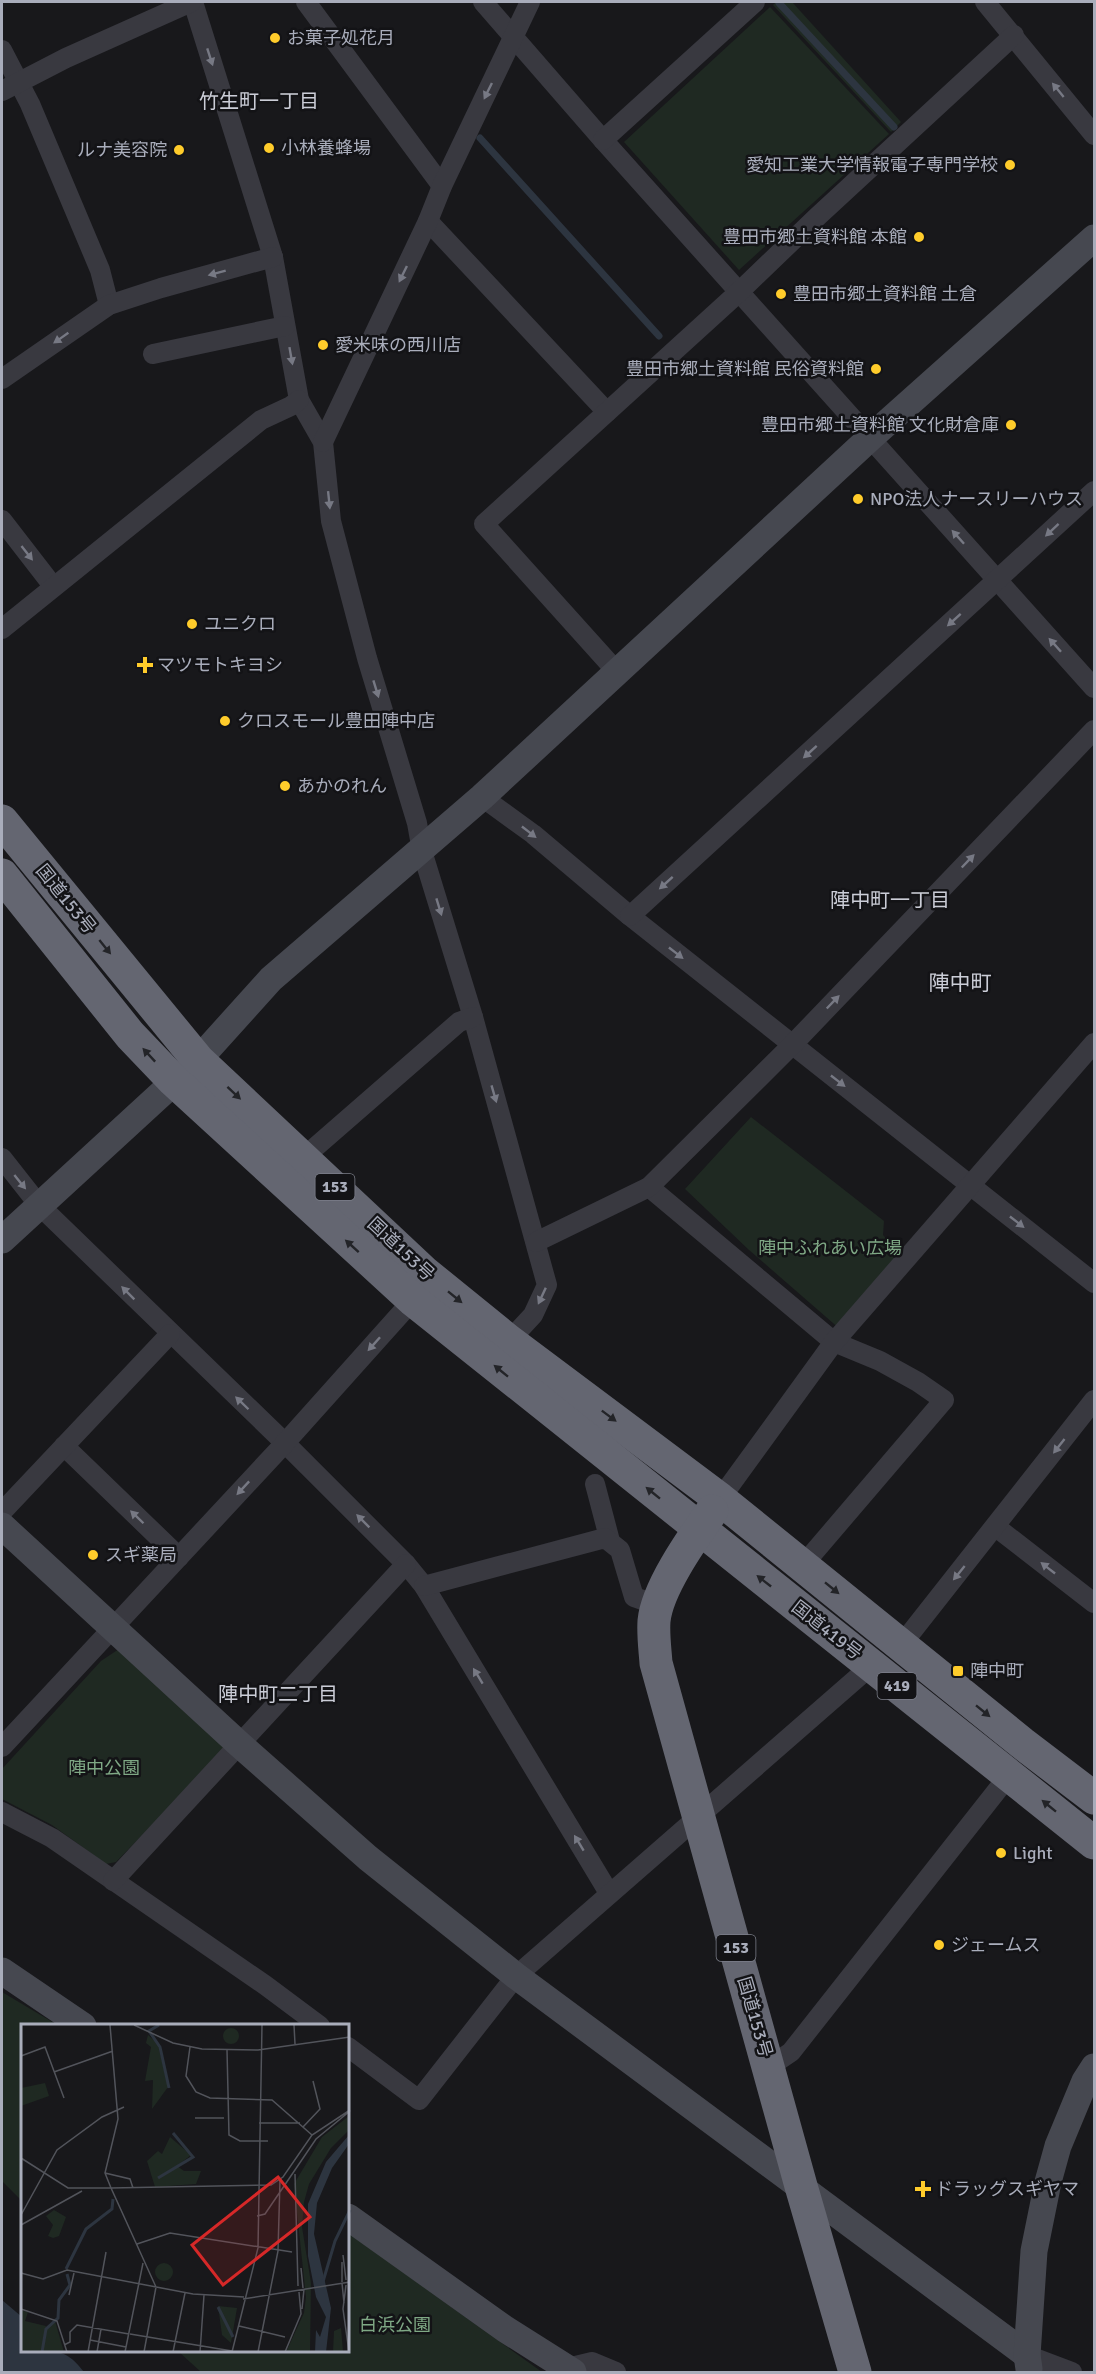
<svg xmlns="http://www.w3.org/2000/svg" width="1096" height="2374" font-family="Signika,'Noto Sans JP',sans-serif">
	<rect width="100%" height="100%" fill="#18181b"/>
	<!-- green -->
	<g fill="#1f2922">
		<polygon points="776,2 792,2 901,122 891,132 773,5"/>
		<polygon points="770,7 889,134 739,270 624,142"/>
		<polygon points="751,1117 884,1221 883,1235 902,1256 841,1330 749,1250 685,1189"/>
		<polygon points="119,1649 226,1749 116,1862 106,1864 52,1825 2,1799 2,1769 101,1661"/>
		<polygon points="2,1992 59,2026 22,2026 22,2201 2,2181"/>
		<polygon points="348,2233 542,2372 201,2372 179,2352 348,2352"/>
	</g>
	<!-- water -->
	<path fill="#2d3540" d="M2,2300L22,2317V2352C54,2352 63,2345 84,2372H2Z"/>
	<g fill="none" stroke-linecap="round" stroke-linejoin="round">
		<!-- stream -->
		<g stroke="#2d3540" stroke-width="7">
			<polyline points="779,3 894,127"/>
			<polyline points="480,138 659,336"/>
		</g>
		<!-- street -->
		<g stroke="#393940" stroke-width="20">
			<polyline points="193,2 273,257 299,400 323,442 331,521 367,658 417,823 422,851 473,1017 547,1285 533,1315 509,1341"/>
			<polyline points="306,2 442,186"/>
			<polyline points="483,2 603,140 1094,688"/>
			<polyline points="985,2 1094,135"/>
			<polyline points="2,50 30,104 100,270 109,305"/>
			<polyline points="2,91 66,58 191,2"/>
			<polyline points="603,140 755,2"/>
			<polyline points="428,221 607,412"/>
			<polyline points="153,354 285,326"/>
			<polyline points="2,379 109,305 161,288 273,257"/>
			<polyline points="323,442 428,221 442,186 530,2"/>
			<polyline points="2,520 53,586"/>
			<polyline points="2,629 261,420 291,406 299,400"/>
			<polyline points="618,673 484,524 739,292 817,217 1014,35"/>
			<polyline points="482,797 533,834 630,916 1094,1283"/>
			<polyline points="630,916 1094,491"/>
			<polyline points="304,1157 459,1022 473,1017"/>
			<polyline points="2,1158 39,1205 285,1443 406,1564 424,1586 609,1893"/>
			<polyline points="649,1187 834,1342 880,1361 918,1382 944,1400 803,1565"/>
			<polyline points="536,1242 649,1187 793,1044 1094,730"/>
			<polyline points="64,1446 179,1557"/>
			<polyline points="595,1484 610,1541"/>
			<polyline points="720,1499 834,1342 1094,1043"/>
			<polyline points="2,1512 170,1334"/>
			<polyline points="996,1527 1094,1603"/>
			<polyline points="424,1586 605,1538 620,1550 634,1597 657,1605"/>
			<polyline points="902,1644 1094,1400"/>
			<polyline points="2,1747 285,1443 413,1300"/>
			<polyline points="2,1812 52,1838 265,1985 320,2026"/>
			<polyline points="113,1881 406,1564"/>
			<polyline points="348,2047 419,2100 516,1976 872,1665"/>
			<polyline points="769,2067 791,2052 1010,1774"/>
			<polyline points="1027,2355 1072,2372"/>
			<polyline points="567,2368 592,2362 616,2372"/>
		</g>
		<!-- secondary -->
		<g stroke="#464850" stroke-width="27">
			<polyline points="2,1240 198,1060 271,979 482,797 870,438 1094,238"/>
			<polyline points="2,1526 239,1744 368,1858 516,1976 1027,2355"/>
			<polyline points="2,1971 83,2026"/>
			<polyline points="348,2217 505,2329 573,2372"/>
			<polyline points="1029,2369 1027,2355 1034,2251 1048,2182 1058,2146 1085,2081 1094,2067"/>
		</g>
		<!-- highway -->
		<g stroke="#646671" stroke-width="33">
			<polyline points="2,821 198,1060 424,1272 509,1341 720,1499 1022,1743 1094,1798"/>
			<polyline points="2,875 130,1035 173,1080 413,1300 1094,1843"/>
			<path d="M712,1511C693,1538 657,1588 654,1621C653,1635 655,1649 656,1663L801,2186L855,2372"/>
		</g>
	</g>
	<!-- one-way arrows -->
	<defs><path id="oneway-solid" d="M-6-.8H1V-3.2L6.5 0L1 3.2V.8H-6Z" transform="scale(1.5)"/></defs>
	<g fill="#777984">
		<use href="#oneway-solid" transform="translate(210 57) rotate(72)"/>
		<use href="#oneway-solid" transform="translate(1058 90) rotate(-129)"/>
		<use href="#oneway-solid" transform="translate(488 91) rotate(116)"/>
		<use href="#oneway-solid" transform="translate(217 273) rotate(165)"/>
		<use href="#oneway-solid" transform="translate(403 274) rotate(116)"/>
		<use href="#oneway-solid" transform="translate(61 338) rotate(145)"/>
		<use href="#oneway-solid" transform="translate(291 356) rotate(80)"/>
		<use href="#oneway-solid" transform="translate(329 500) rotate(84)"/>
		<use href="#oneway-solid" transform="translate(1052 530) rotate(137)"/>
		<use href="#oneway-solid" transform="translate(958 537) rotate(-132)"/>
		<use href="#oneway-solid" transform="translate(27 553) rotate(52)"/>
		<use href="#oneway-solid" transform="translate(954 620) rotate(138)"/>
		<use href="#oneway-solid" transform="translate(1055 645) rotate(-132)"/>
		<use href="#oneway-solid" transform="translate(376 689) rotate(73)"/>
		<use href="#oneway-solid" transform="translate(810 752) rotate(138)"/>
		<use href="#oneway-solid" transform="translate(529 832) rotate(38)"/>
		<use href="#oneway-solid" transform="translate(968 861) rotate(-46)"/>
		<use href="#oneway-solid" transform="translate(666 883) rotate(138)"/>
		<use href="#oneway-solid" transform="translate(439 907) rotate(73)"/>
		<use href="#oneway-solid" transform="translate(676 953) rotate(38)"/>
		<use href="#oneway-solid" transform="translate(833 1002) rotate(-46)"/>
		<use href="#oneway-solid" transform="translate(838 1081) rotate(38)"/>
		<use href="#oneway-solid" transform="translate(494 1094) rotate(74)"/>
		<use href="#oneway-solid" transform="translate(20 1182) rotate(51)"/>
		<use href="#oneway-solid" transform="translate(1017 1222) rotate(38)"/>
		<use href="#oneway-solid" transform="translate(128 1293) rotate(-135)"/>
		<use href="#oneway-solid" transform="translate(542 1296) rotate(115)"/>
		<use href="#oneway-solid" transform="translate(374 1344) rotate(132)"/>
		<use href="#oneway-solid" transform="translate(242 1403) rotate(-136)"/>
		<use href="#oneway-solid" transform="translate(1059 1446) rotate(128)"/>
		<use href="#oneway-solid" transform="translate(243 1488) rotate(133)"/>
		<use href="#oneway-solid" transform="translate(137 1517) rotate(-136)"/>
		<use href="#oneway-solid" transform="translate(363 1521) rotate(-135)"/>
		<use href="#oneway-solid" transform="translate(1048 1568) rotate(-142)"/>
		<use href="#oneway-solid" transform="translate(959 1573) rotate(129)"/>
		<use href="#oneway-solid" transform="translate(478 1676) rotate(-121)"/>
		<use href="#oneway-solid" transform="translate(579 1843) rotate(-121)"/>
	</g>
	<g fill="#232428">
		<use href="#oneway-solid" transform="translate(105 947) rotate(51)"/>
		<use href="#oneway-solid" transform="translate(149 1055) rotate(-133)"/>
		<use href="#oneway-solid" transform="translate(234 1093) rotate(43)"/>
		<use href="#oneway-solid" transform="translate(352 1246) rotate(-138)"/>
		<use href="#oneway-solid" transform="translate(455 1297) rotate(39)"/>
		<use href="#oneway-solid" transform="translate(501 1371) rotate(-141)"/>
		<use href="#oneway-solid" transform="translate(609 1416) rotate(37)"/>
		<use href="#oneway-solid" transform="translate(653 1493) rotate(-141)"/>
		<use href="#oneway-solid" transform="translate(764 1581) rotate(-142)"/>
		<use href="#oneway-solid" transform="translate(832 1588) rotate(39)"/>
		<use href="#oneway-solid" transform="translate(983 1711) rotate(39)"/>
		<use href="#oneway-solid" transform="translate(1049 1806) rotate(-141)"/>
	</g>
	<!-- markers -->
	<g fill="#ffcc2b" stroke="#131316" stroke-width="2">
		<circle cx="275" cy="38" r="6"/>
		<circle cx="269" cy="148" r="6"/>
		<circle cx="179" cy="150" r="6"/>
		<circle cx="1010" cy="165" r="6"/>
		<circle cx="919" cy="237" r="6"/>
		<circle cx="781" cy="294" r="6"/>
		<circle cx="323" cy="345" r="6"/>
		<circle cx="876" cy="369" r="6"/>
		<circle cx="1011" cy="425" r="6"/>
		<circle cx="858" cy="499" r="6"/>
		<circle cx="192" cy="624" r="6"/>
		<path d="M142 656h6v6h6v6h-6v6h-6v-6h-6v-6h6z"/>
		<circle cx="225" cy="721" r="6"/>
		<circle cx="285" cy="786" r="6"/>
		<circle cx="93" cy="1555" r="6"/>
		<rect x="952" y="1665" width="12" height="12" rx="3"/>
		<circle cx="1001" cy="1853" r="6"/>
		<circle cx="939" cy="1945" r="6"/>
		<path d="M920 2180h6v6h6v6h-6v6h-6v-6h-6v-6h6z"/>
	</g>
	<g text-anchor="middle" dominant-baseline="central" stroke-width="5" stroke-linejoin="round" paint-order="stroke">
		<!-- shield labels -->
		<g fill="#131316" stroke="#7c7f8a" stroke-width="1.5">
			<rect x="315.5" y="1174" width="39" height="26" rx="4.5"/>
			<rect x="877.5" y="1673" width="39" height="26" rx="4.5"/>
			<rect x="716.5" y="1935" width="39" height="26" rx="4.5"/>
		</g>
		<g font-size="16" font-weight="bold" fill="#a9adbb">
			<text x="335" y="1187">153</text>
			<text x="897" y="1686">419</text>
			<text x="736" y="1948">153</text>
		</g>
		<!-- poi labels -->
		<g font-size="18" fill="#a9adbb" stroke="#131316" text-anchor="start">
			<text x="287" y="38">お菓子処花月</text>
			<text x="281" y="148">小林養蜂場</text>
			<text x="167" y="150" text-anchor="end">ルナ美容院</text>
			<text x="998" y="165" text-anchor="end">愛知工業大学情報電子専門学校</text>
			<text x="907" y="237" text-anchor="end">豊田市郷土資料館 本館</text>
			<text x="793" y="294">豊田市郷土資料館 土倉</text>
			<text x="335" y="345">愛米味の西川店</text>
			<text x="864" y="369" text-anchor="end">豊田市郷土資料館 民俗資料館</text>
			<text x="999" y="425" text-anchor="end">豊田市郷土資料館 文化財倉庫</text>
			<text x="870" y="499">NPO法人ナースリーハウス</text>
			<text x="204" y="624">ユニクロ</text>
			<text x="157" y="665">マツモトキヨシ</text>
			<text x="237" y="721">クロスモール豊田陣中店</text>
			<text x="297" y="786">あかのれん</text>
			<text x="105" y="1555">スギ薬局</text>
			<text x="970" y="1671">陣中町</text>
			<text x="1013" y="1853">Light</text>
			<text x="951" y="1945">ジェームス</text>
			<text x="935" y="2189">ドラッグスギヤマ</text>
		</g>
		<!-- street labels -->
		<g font-size="18" fill="#a9adbb" stroke="#131316">
			<text transform="translate(66 899) rotate(51)">国道153号</text>
			<text transform="translate(401 1249) rotate(43)">国道153号</text>
			<text transform="translate(827 1630) rotate(38)">国道419号</text>
			<text transform="translate(755 2017) rotate(74)">国道153号</text>
		</g>
		<!-- park labels -->
		<g font-size="18" fill="#7fa885" stroke="#131316">
			<text x="830" y="1248">陣中ふれあい広場</text>
			<text x="104" y="1768">陣中公園</text>
			<text x="395" y="2325">白浜公園</text>
		</g>
		<!-- neighbourhood labels -->
		<g font-size="20" fill="#cbcdd7" stroke="#131316">
			<text x="259" y="101">竹生町一丁目</text>
			<text x="890" y="900">陣中町一丁目</text>
			<text x="278" y="1694">陣中町二丁目</text>
		</g>
		<!-- quarter labels -->
		<g font-size="21" fill="#cbcdd7" stroke="#131316">
			<text x="960" y="983">陣中町</text>
		</g>
	</g>
	<!-- overview -->
	<g transform="translate(21 2024)">
		<rect width="328" height="328" fill="#18181b"/>
		<path d="M202 12a8 8 0 1 1 16 0a8 8 0 1 1-16 0ZM127,11L137,20L147,63L131,85L132,56L124,57L130,23L125,19ZM24,59L28,72L0,82V64ZM328,92V106L310,124L288,160L283,178L281,203L290,259L289,328H265L283,289L285,273L273,160L301,113ZM149,113L170,131L156,142L163,147H180L175,160L134,163L126,137L137,127L141,130ZM33,186L45,193L38,212L32,214L27,212L32,201L25,192ZM134 248a9 9 0 1 1 18 0a9 9 0 1 1-18 0ZM197,282L216,284L210,319L201,311ZM0,286L7,288L4,297L25,302L20,328H0ZM34,297L43,328H22L26,305ZM320,304L322,328H312L313,307Z" fill="#1f2922"/>
		<path d="M328,111V120L311,144L296,179L293,210L310,284L305,328H294L295,306L299,313L305,293L295,273L287,232V180L305,138Z" fill="#2d3540"/>
		<path fill="none" stroke="#2d3540" stroke-width="3" d="M138,1L128,7L139,23L148,64M137,154L172,133L152,109M45,245L65,205L91,185L92,175M301,261L314,217L329,186M197,283L212,313M21,328L25,305L37,294L38,276L49,261L46,250"/>
		<path fill="none" stroke="#52545b" stroke-width="1.5" d="M89,1L97,95L84,149L90,164L250,161L262,153L291,111L329,86M113,1L152,19L181,25L237,26L329,13M273,1L274,20M169,23L165,52L175,68L189,74L251,76L291,111M206,26L208,111L219,117H247M0,32L24,23L43,74M33,48L92,27M174,94H203M238,99H279M282,103L299,85L292,57M0,134L47,164H90L135,263L123,328M84,149L109,155L112,164M274,150L277,262M0,191L36,126L81,93L103,83M236,192L244,190L295,115L329,87M0,201L61,167M116,220L149,209L271,228M322,231L325,256M321,238V258M280,244L282,264M0,249L22,255L46,246L172,270L223,273M321,259L323,279M325,261L322,285L328,328M48,271L53,249M222,275L329,258M0,285L36,297L46,328M281,285L283,265M218,302L264,313M109,310L211,327M69,316L105,323M43,321L49,318V308L56,301L108,310M67,328L85,228M76,328L80,305M104,328L122,239M152,328L164,269M179,328L183,271M211,328L237,224L241,1M237,328L257,227L259,156M264,328L280,290L278,268"/>
		<path fill="#d62828" fill-opacity="0.15" stroke="#d62828" stroke-width="3" d="M257,153L289,193L202,261L171,221Z"/>
		<rect width="328" height="328" fill="none" stroke="#a9adbb" stroke-width="3"/>
	</g>
	<!-- border -->
	<rect width="1096" height="2374" fill="none" stroke="#a9adbb" stroke-width="6"/>
</svg>
